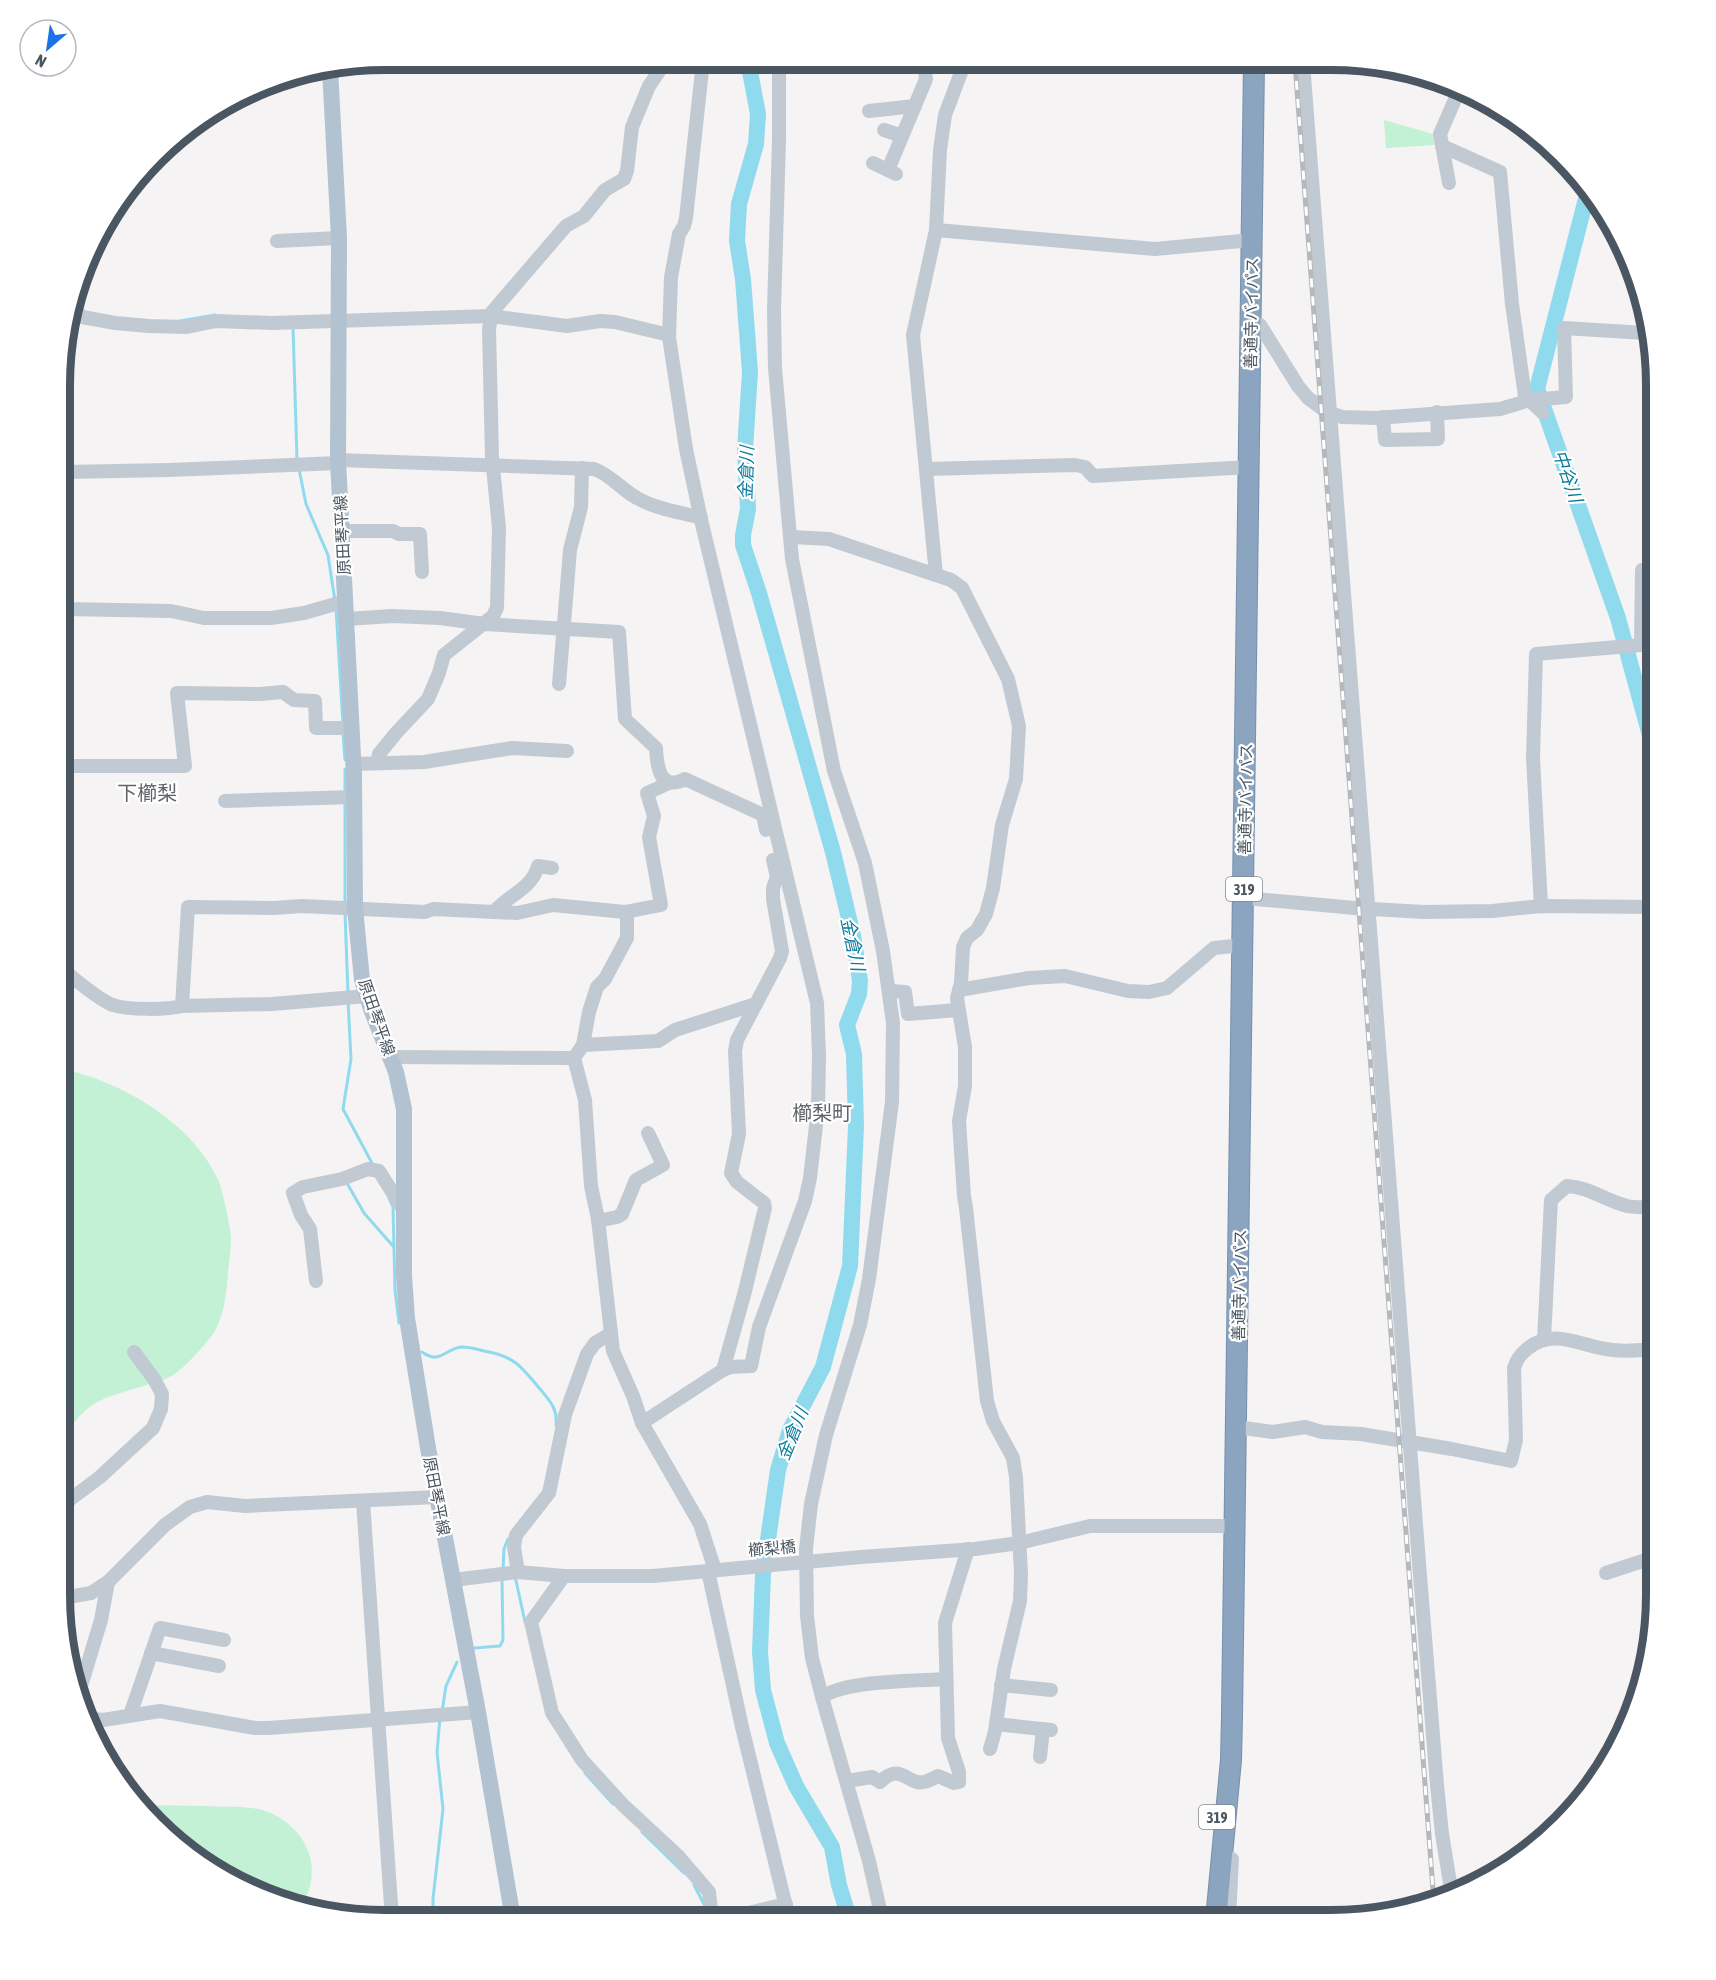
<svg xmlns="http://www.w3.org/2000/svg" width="1716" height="1980" font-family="'Asap Condensed','Noto Sans JP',sans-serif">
	<rect width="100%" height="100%" fill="#f5f3f3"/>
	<!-- green -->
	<g fill="#c3f1d5">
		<polygon points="1384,120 1433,134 1435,145 1386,148"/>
		<path d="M63,1069C122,1082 194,1123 219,1182C223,1193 231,1228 231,1240C231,1250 229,1261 228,1272C226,1297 224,1324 206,1343C196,1354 185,1367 173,1375C164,1381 153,1383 143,1386C98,1400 87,1400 61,1442Z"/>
		<path d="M140,1805C162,1805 183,1806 205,1806C220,1807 236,1806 251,1808C276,1810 302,1830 309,1854C315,1872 311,1891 301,1907L281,1903L205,1865L155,1824Z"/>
	</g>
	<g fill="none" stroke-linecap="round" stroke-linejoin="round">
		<!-- stream -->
		<g stroke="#90daee" stroke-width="3">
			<polyline points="73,304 84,311"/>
			<polyline points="180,321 215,315"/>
			<polyline points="293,327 297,460"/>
			<polyline points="299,469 306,504 328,555 335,601"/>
			<polyline points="336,608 343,724"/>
			<polyline points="343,733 345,760"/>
			<polyline points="345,793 345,769"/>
			<polyline points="345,904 345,802"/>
			<polyline points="345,913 348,994"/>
			<polyline points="348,1000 351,1059 343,1109 373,1165"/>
			<polyline points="348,1185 364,1213 393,1246"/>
			<polyline points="389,1198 393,1207 395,1290 399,1323"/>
			<path d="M422,1352C440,1365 445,1349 461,1347C468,1347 477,1349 484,1351C514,1356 521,1366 540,1389C550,1401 558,1409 556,1425"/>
			<polyline points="503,1570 504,1549 508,1539"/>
			<polyline points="515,1576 525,1622"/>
			<polyline points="474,1648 500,1646 503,1640 502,1579"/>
			<polyline points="442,1712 446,1686 457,1662"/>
			<polyline points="585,1773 613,1804"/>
			<polyline points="642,1832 684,1873"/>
			<polyline points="694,1885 705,1906"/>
			<polyline points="433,1919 433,1899 443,1809 437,1752 440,1718"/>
		</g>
		<!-- river -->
		<g stroke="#90daee" stroke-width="16">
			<polyline points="748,61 758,114 756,144 739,204 738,222 737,241 743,279 750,372 745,449 748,509 743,535 743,545 759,593 833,852 853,935 860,981 859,994 847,1025 854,1054 856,1126 850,1266 823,1367 790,1430 778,1470 763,1574 760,1652 763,1690 777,1743 796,1786 832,1847 839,1885 846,1908 845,1919"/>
			<polyline points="1588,191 1537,389 1618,618 1656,758"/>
		</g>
		<!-- highway casing -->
		<g stroke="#7690ad" stroke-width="22">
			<polyline id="highway" points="1216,1919 1231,1760 1232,1716 1254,62"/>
		</g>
		<!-- minor -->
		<g stroke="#c1cad2" stroke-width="14">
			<polyline points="703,61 686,218 684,226 679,234 671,277 669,337 686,449 702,524 817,1003 819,1055 818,1108 810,1178 805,1201 759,1327 751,1366 730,1367 723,1370"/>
			<polyline points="779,61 779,140 774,310 775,368 792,559 834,771 865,863 883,951 893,1023 892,1102 869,1279 860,1325 826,1435 811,1504 806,1549 807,1616 812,1658 822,1697 869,1861 882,1919"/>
			<polyline points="1303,63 1419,1563 1437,1785 1442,1834 1452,1895"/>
			<polyline points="869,111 915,106"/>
			<polyline points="884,130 902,136"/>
			<polyline points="1442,146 1500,172 1512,304 1525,396 1543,413"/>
			<polyline points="873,163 896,174"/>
			<polyline points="888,170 926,79 924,62"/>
			<polyline points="1449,183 1440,134 1460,88"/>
			<polyline points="936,230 1155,249 1252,240"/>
			<polyline points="277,241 339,238"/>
			<polyline points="68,317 77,316 115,323 149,326 187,327 216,321 272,323 491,316 567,326 600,321 615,322 669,335"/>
			<polyline points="1251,319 1260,325 1298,386 1308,398 1327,412 1342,417 1376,418 1500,409 1530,400 1566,397 1564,328 1645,333 1649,331"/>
			<polyline points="1383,417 1385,440 1438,439 1437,412"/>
			<path d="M338,460L594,469C611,475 622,490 637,498C656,509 680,512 701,518"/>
			<polyline points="927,469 1075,465 1085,467 1093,476 1249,467"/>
			<polyline points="65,472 169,470 339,463"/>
			<polyline points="342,531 393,531 399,534 420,534 422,572"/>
			<polyline points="792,537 829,539 936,575 951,580 962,588 1008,679 1019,726 1016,779 1002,825 993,888 986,914 977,930 967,938 963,947 961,983 957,998 965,1047 965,1086 959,1121 964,1196 966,1208 987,1401 993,1421 1013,1458 1016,1477 1021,1574 1020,1601 1004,1669 995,1731 990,1749"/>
			<polyline points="936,575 913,335 936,230 940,150 945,115 965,62"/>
			<polyline points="65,609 171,611 204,618 271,618 304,613 346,601"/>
			<path d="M347,619L392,616L440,618L484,624L619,632L625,719L656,748C657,767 660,792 685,779L763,815L766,830"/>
			<polyline points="559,684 570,550 581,507 582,468"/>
			<polyline points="377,763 379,754 396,733 428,699 439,673 444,655 493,616 497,608 499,528 492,457 489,329 492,312 566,226 584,216 605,190 624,179 627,171 632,127 649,86 666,61"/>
			<polyline points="354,764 424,762 512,748 567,751"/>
			<polyline points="64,766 185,766 177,693 260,694 283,692 294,700 315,701 316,728 352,728"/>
			<polyline points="225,801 354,797"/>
			<polyline points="1244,898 1355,908 1424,912 1492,911 1541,906 1656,907"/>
			<polyline points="1541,906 1533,758 1536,654 1641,645 1642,570 1656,571"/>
			<path d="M494,912C508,895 532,889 538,866L552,868"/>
			<polyline points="625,912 661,905 649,837 654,816 647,793 669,783"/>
			<path d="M63,970C75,979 100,1001 113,1005C127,1010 167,1010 182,1006L272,1004L367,996"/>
			<polyline points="959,990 1029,978 1065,976 1128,991 1149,992 1167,988 1214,948 1242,945"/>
			<polyline points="890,991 905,992 908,1014 958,1010"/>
			<polyline points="182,1006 188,907 274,908 302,906 425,912 433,909 517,913 553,905 625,912 627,919 627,938 605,979 597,987 589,1012 583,1045 574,1058"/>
			<polyline points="583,1045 658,1041 675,1030 756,1004"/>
			<polyline points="389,1057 574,1058"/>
			<polyline points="574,1058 585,1100 591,1186 598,1219 613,1351 633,1396 642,1423 700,1524 715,1570"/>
			<polyline points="598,1221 617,1217 622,1214 636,1180 663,1165 648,1133"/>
			<polyline points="316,1281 310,1229 301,1215 293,1193 303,1187 342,1179 368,1169 379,1171 403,1209"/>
			<path d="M1544,1340L1551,1200L1567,1186C1589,1187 1606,1201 1627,1206C1636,1208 1646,1207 1656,1207"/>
			<polyline points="642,1423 723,1370 744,1295 765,1208 764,1203 737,1182 731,1173 739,1134 735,1051 737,1040 780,958 782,951 773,899 773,888 777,877 773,860"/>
			<path d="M1236,1427L1273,1432L1305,1427L1322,1432L1361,1434L1452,1449L1511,1461L1516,1440L1514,1368C1517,1359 1520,1355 1527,1349C1555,1326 1582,1348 1613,1350C1627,1352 1642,1350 1655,1349"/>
			<polyline points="363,1501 392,1919"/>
			<polyline points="60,1507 100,1477 153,1428 161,1409 162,1394 154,1379 134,1352"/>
			<polyline points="708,1571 742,1727 789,1919"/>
			<polyline points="518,1572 514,1547 516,1535 549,1493 565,1415 587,1354 595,1343 610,1334"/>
			<polyline points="1606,1573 1655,1557"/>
			<polyline points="564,1576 531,1622 552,1713 563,1730 582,1760 623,1805 679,1857 709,1892 712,1919"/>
			<polyline points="453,1580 518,1572 564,1576 653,1576 861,1557 975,1549 1019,1543 1090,1526 1233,1526"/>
			<polyline points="60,1591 74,1596 91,1593 108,1582 165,1525 190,1507 207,1502 245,1506 437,1497"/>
			<polyline points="151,1653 219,1666"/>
			<polyline points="1001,1685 1051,1690"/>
			<polyline points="78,1696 101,1620 108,1582"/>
			<path d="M822,1697C847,1680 913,1681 946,1679"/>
			<polyline points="130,1715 160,1628 224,1640"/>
			<polyline points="87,1718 103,1720 160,1711 255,1728 269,1728 478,1712"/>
			<polyline points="996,1724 1051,1730"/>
			<polyline points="1040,1757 1043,1729"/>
			<path d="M847,1781L872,1777L880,1782C901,1761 908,1786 924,1782C929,1781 934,1778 938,1776L954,1783L959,1782V1772L948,1738L945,1623L968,1549"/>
			<polyline points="724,1919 786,1904"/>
			<polyline points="1229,1919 1232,1859"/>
		</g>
		<!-- major -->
		<polyline stroke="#b3c2d1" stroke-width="16" points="330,69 339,238 338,460 354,776 355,908 362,980 371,1009 396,1072 404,1109 404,1276 407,1318 428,1448 478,1712 513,1919"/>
		<!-- highway -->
		<use href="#highway" stroke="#8ba5c1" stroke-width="20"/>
		<!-- rail casing -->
		<g stroke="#b5b8bd" stroke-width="5">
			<polyline id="rail" points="1295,63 1434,1903"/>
		</g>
		<!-- rail -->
		<use href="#rail" stroke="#fff" stroke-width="3" stroke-dasharray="9" stroke-linecap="butt"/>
	</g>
	<g text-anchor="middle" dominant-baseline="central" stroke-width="4.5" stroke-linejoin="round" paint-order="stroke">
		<!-- shield labels -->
		<g fill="#fff" stroke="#808990" stroke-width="1.5">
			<rect x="1226" y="877" width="36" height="24" rx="4.5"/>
			<rect x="1199" y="1805" width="36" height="24" rx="4.5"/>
		</g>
		<g font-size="15" font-weight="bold" fill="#4a5661">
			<text x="1244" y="889">319</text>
			<text x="1217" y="1817">319</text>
		</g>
		<!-- street labels -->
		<g font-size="16" fill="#4a5661" stroke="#fff">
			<text transform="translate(1251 313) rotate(-89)">善通寺バイパス</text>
			<text transform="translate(342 535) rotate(-93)">原田琴平線</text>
			<text transform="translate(1245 799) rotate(-89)">善通寺バイパス</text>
			<text transform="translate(377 1017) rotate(71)">原田琴平線</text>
			<text transform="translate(1239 1285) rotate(-89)">善通寺バイパス</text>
			<text transform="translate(437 1496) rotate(79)">原田琴平線</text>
			<text transform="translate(772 1548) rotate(-5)">櫛梨橋</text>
		</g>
		<!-- water labels -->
		<g font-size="18" font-style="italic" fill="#0c7c9b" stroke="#fff">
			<text transform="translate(746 473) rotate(-88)">金倉川</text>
			<text transform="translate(1568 476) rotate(71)">中谷川</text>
			<text transform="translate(853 944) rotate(78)">金倉川</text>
			<text transform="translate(792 1434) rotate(-68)">金倉川</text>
		</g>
		<!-- quarter labels -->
		<g font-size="20" fill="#5f6368" stroke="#fff">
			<text x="147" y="792">下櫛梨</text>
			<text x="822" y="1112">櫛梨町</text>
		</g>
	</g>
	<!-- crop -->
	<path d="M0 0H1716V1980H0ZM385 70H1331A315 315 0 0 1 1646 385V1595A315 315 0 0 1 1331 1910H385A315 315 0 0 1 70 1595V385A315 315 0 0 1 385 70Z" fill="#fff" fill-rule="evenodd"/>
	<path fill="none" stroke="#4a5661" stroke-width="8" d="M385 70H1331A315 315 0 0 1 1646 385V1595A315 315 0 0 1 1331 1910H385A315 315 0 0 1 70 1595V385A315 315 0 0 1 385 70Z"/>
	<!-- north arrow -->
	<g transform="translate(48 48) rotate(209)"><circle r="28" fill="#ffffff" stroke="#b7bbc0" stroke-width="1.5"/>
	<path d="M0-4.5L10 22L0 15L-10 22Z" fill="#1a73e8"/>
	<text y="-9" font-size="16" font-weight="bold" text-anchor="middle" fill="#4a5661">N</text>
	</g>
</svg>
